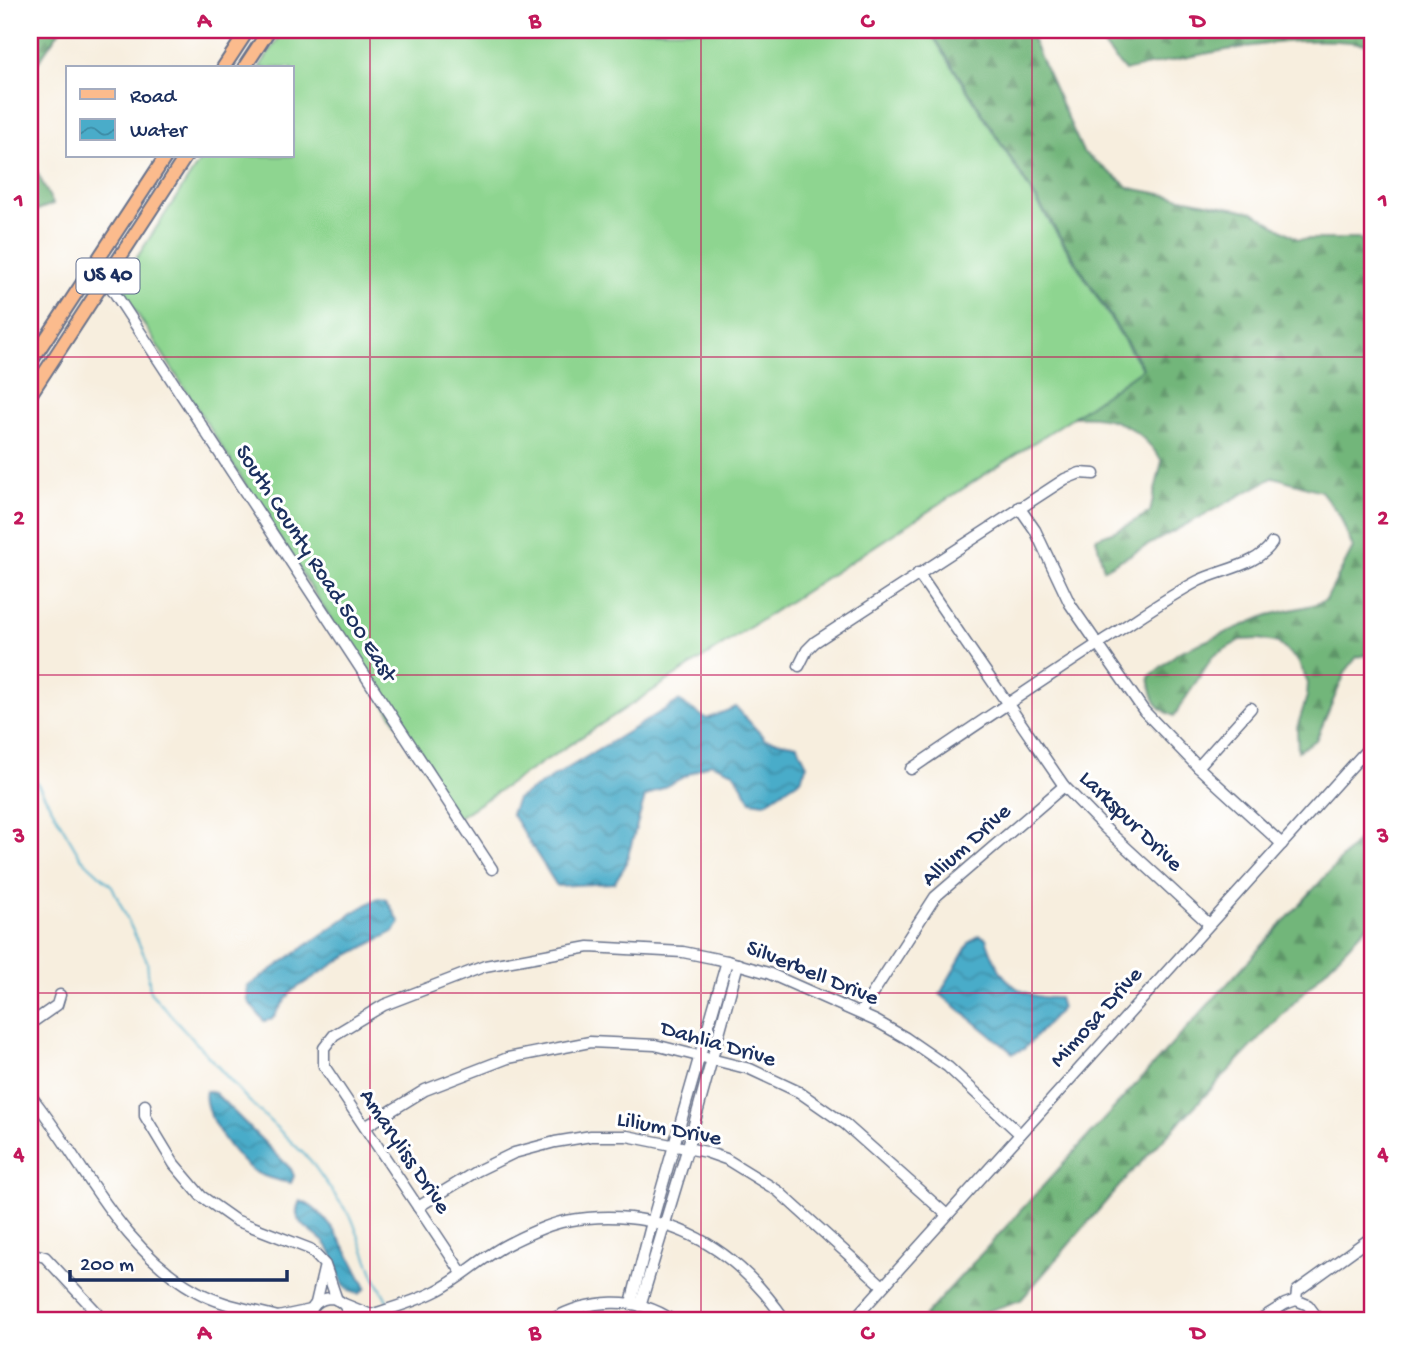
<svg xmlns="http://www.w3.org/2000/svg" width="1402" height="1350" font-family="'Gochi Hand',sans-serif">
	<defs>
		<pattern id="forest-firs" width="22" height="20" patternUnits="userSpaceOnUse" patternTransform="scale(1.75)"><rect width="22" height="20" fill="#72b67a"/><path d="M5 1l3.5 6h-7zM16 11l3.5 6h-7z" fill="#5d9467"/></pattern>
		<pattern id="water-waves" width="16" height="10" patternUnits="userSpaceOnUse" patternTransform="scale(1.75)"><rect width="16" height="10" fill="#4aacc9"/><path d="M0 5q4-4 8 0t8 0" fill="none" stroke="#3d8ca6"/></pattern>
	</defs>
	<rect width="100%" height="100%" fill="#fff"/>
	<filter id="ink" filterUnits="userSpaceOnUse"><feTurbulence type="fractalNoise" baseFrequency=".0143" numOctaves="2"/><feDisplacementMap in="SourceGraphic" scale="14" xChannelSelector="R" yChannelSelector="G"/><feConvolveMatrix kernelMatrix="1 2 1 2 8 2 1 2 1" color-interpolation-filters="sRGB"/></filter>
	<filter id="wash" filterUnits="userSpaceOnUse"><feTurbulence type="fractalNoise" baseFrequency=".00686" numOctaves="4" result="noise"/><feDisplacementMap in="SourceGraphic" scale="28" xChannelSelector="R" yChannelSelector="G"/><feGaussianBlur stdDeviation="1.57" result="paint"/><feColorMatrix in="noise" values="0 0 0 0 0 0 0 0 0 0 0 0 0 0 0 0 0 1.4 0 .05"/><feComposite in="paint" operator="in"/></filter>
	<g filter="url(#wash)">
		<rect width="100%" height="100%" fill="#f7eede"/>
		<!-- grass -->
		<polygon fill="#8ed590" stroke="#548277" stroke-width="2" points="284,30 929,30 1142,369 1073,417 457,818 119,285 203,156 292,156 292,68 259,68"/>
		<!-- forest -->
		<g fill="url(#forest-firs)" stroke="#46726c" stroke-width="2">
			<polygon points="30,30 60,30 30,74"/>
			<path d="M930,30H1028L1083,152L1130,188L1253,212L1298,239H1361L1372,273V654L1357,657L1346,671L1316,740L1298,751L1297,728L1307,696L1308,683L1298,661L1278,643L1259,639L1241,640L1213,656L1174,716C1154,708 1152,697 1149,677L1179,652L1268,615L1313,605L1326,600L1353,548L1340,516L1321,491L1274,477L1104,569L1096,538L1120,529L1150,512L1162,461C1139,427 1114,414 1073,417L1143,368Z"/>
			<path d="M1091,30H1372V45C1320,35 1268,43 1215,52C1185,58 1155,63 1125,71Z"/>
			<polygon points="30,158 53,204 30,213"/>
			<polygon points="1372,825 1372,921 1128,1176 1021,1300 988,1311 979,1320 921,1320"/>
		</g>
		<!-- water -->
		<g fill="url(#water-waves)" stroke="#326e94" stroke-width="2">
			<polygon points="679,701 707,719 736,707 765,739 797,745 807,765 801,779 765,803 751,801 734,772 710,763 645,797 625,866 614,883 557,886 511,813 517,799"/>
			<polygon points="378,898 386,899 400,923 393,932 345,957 292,991 272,1019 264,1021 248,1001 247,987 354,912"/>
			<path d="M979,935L986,938C998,977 1015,999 1059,998L1062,1008L1024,1049L1013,1053L940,994L969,943Z"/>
			<path d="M206,1091L215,1093L291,1169L294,1176L291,1183C279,1181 266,1178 255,1172C236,1160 201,1113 206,1091Z"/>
			<path d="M300,1201C330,1211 352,1261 366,1288L359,1294C340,1292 339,1271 333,1256C325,1236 310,1235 300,1221C295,1215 297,1207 300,1201Z"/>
		</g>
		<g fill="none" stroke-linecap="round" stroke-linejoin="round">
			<!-- stream -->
			<g stroke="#4aacc9" stroke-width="2">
				<polyline points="1107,30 1114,38 1173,38 1203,30"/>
				<polyline points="30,771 81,858 112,886 147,961 150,992 248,1100 310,1160 352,1219 374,1276 390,1306"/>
				<polyline points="392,1312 396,1320"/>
			</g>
		</g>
	</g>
	<g filter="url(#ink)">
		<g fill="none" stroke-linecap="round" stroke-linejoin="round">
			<!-- minor casing -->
			<g stroke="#68728b" stroke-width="13">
				<g id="minor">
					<polyline points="95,263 492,869"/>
					<polyline points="1019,507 1035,530 1070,604 1144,711 1198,767 1282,844"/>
					<polyline points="918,573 1064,786 1106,829 1209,924"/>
					<polyline points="799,666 807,650 815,642 1065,479 1080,473 1094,474"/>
					<polyline points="1198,767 1251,708"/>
					<path d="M911,769C976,725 1041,681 1107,638C1137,619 1166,598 1198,581C1222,569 1257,566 1272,543"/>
					<polyline points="860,1013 935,897 1064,786"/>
					<polyline points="30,1024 57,1005 60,995"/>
					<path d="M30,1095C83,1160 118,1248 196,1291C224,1307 257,1310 288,1320"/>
					<polyline points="145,1105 145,1116 174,1164 201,1196 235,1220 310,1249 325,1265 337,1300"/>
					<polyline points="365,1127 425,1090 508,1058 590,1042 655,1045 750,1069 799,1092 845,1124 947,1215"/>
					<polyline points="418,1207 477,1171 514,1153 555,1142 591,1136 627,1136 706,1152 726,1159 778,1191 883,1286"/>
					<polyline points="30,1253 45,1257 104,1320"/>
					<polyline points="462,1273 324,1066 324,1048 334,1035 384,1005 485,966 589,947 683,952 727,961 768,973 876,1021 906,1038 948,1067 1019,1133"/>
					<polyline points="1296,1300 1297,1291 1372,1237"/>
					<polyline points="1296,1300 1308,1305 1319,1320"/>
					<polyline points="316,1303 324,1269"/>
					<polyline points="631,1303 652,1222 727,961"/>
					<polyline points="344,1304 371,1315"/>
					<polyline points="640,1306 687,1150 738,964"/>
					<polyline points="278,1317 311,1310"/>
					<polyline points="81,1320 93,1309"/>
					<path d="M309,1320C310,1307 318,1298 332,1298C343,1301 349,1308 349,1320"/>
					<path d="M355,1320C381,1311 411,1304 436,1291C462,1278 484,1255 512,1242C528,1234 549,1224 566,1221C661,1204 732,1243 785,1320"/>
					<path d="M551,1320C588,1299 636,1295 672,1320"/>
					<polyline points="853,1320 1372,744"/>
					<polyline points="1259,1320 1285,1304 1296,1300"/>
				</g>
			</g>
			<!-- major casing -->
			<g stroke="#68728b" stroke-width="16">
				<g id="major">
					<polyline points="223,68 248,30"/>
					<polyline points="244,68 269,30"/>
					<polyline points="30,363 166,156"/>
					<polyline points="30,395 186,156"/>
				</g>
			</g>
			<!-- minor -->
			<use href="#minor" stroke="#fff" stroke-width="10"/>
			<!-- major -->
			<use href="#major" stroke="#fbbb8d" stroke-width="12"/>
		</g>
	</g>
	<!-- grid -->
	<path fill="none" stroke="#c2185b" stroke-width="2" stroke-opacity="0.55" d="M370,30V1320M701,30V1320M1032,30V1320M30,357H1372M30,675H1372M30,993H1372"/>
	<g text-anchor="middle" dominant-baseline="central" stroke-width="6" stroke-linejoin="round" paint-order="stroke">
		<!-- shield labels -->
		<rect fill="#fff" stroke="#5f6d8e" stroke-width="2" x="76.5" y="258.5" width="63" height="35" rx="5"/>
		<g font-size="21" font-weight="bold" fill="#1b2f5e">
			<text x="108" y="276">US 40</text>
		</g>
		<!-- street labels -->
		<g font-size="23" fill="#1b2f5e" stroke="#fff">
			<text transform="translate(315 564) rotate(57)">South County Road 500 East</text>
			<text transform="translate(1130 822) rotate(44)">Larkspur Drive</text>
			<text transform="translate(967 846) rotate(-42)">Allium Drive</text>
			<text transform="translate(812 974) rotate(22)">Silverbell Drive</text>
			<text transform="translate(1097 1018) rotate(-48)">Mimosa Drive</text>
			<text transform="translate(718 1045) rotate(16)">Dahlia Drive</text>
			<text transform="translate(669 1130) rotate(11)">Lilium Drive</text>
			<text transform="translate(404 1152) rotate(56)">Amaryliss Drive</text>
		</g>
	</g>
	<!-- margin -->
	<rect width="1402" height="1350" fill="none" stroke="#fff" stroke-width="77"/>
	<!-- legend -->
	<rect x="66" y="66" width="228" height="91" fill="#ffffff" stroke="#a4acbf" stroke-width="2"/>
	<rect x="80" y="89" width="35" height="10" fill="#fbbb8d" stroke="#a4acbf" stroke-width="2"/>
	<text x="130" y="102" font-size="21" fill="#1b2f5e">Road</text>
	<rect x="80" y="119" width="35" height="21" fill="url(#water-waves)" stroke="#a4acbf" stroke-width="2"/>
	<text x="130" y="136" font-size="21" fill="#1b2f5e">Water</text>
	<!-- scale -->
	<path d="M70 1270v10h217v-10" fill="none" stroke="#1b2f5e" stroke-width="3.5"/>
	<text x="80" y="1270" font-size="21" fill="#1b2f5e" stroke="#ffffff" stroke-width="5" paint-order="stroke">200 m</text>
	<rect x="38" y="38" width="1326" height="1274" fill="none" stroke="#c2185b" stroke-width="2.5"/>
	<g font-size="23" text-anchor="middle" font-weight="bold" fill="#c2185b">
		<text x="204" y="27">A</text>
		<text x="535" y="27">B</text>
		<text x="867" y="27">C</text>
		<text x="1198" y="27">D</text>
		<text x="19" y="206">1</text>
		<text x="1383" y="206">1</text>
		<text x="19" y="524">2</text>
		<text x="1383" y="524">2</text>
		<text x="19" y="842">3</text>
		<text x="1383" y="842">3</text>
		<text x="19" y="1160">4</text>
		<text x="1383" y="1160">4</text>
		<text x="204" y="1339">A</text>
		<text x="535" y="1339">B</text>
		<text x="867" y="1339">C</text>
		<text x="1198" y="1339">D</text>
	</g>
</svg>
